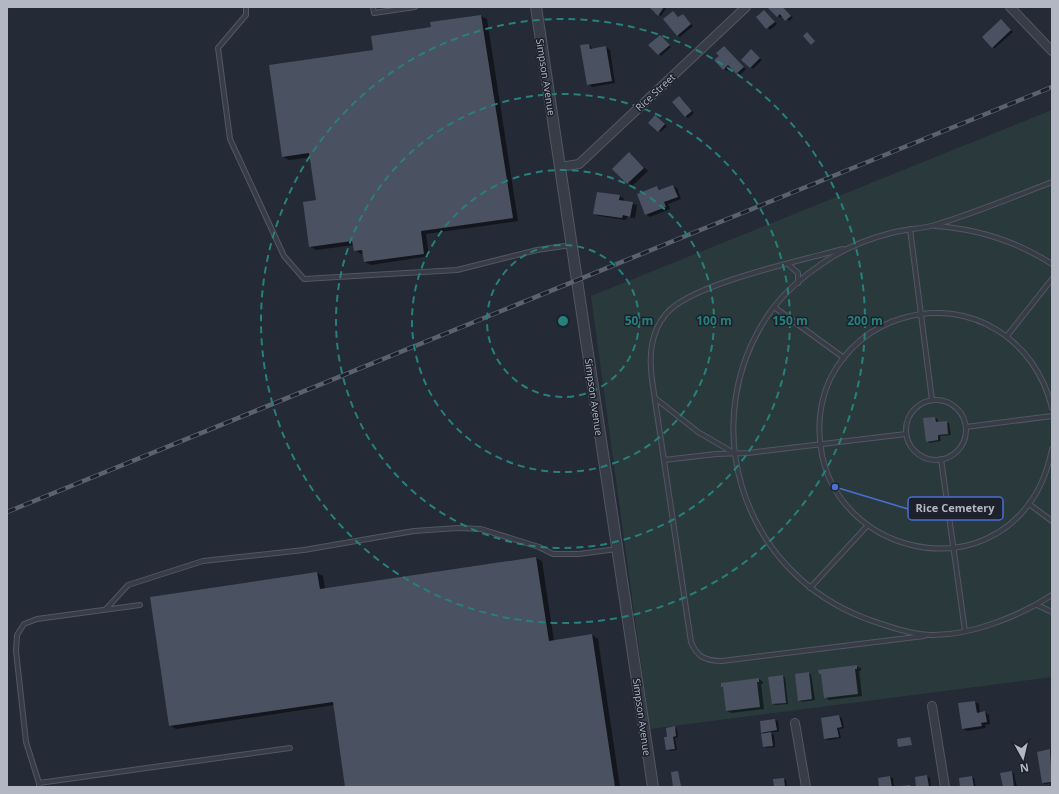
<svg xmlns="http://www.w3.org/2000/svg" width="1059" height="794" font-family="'Open Sans',sans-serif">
	<rect width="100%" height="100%" fill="#242a36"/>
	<!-- green -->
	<polygon fill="#2a3a3c" points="1052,110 1052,677 650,729 591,296"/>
	<!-- shadow -->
	<g fill="#0007">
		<polygon points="651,7 667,7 661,16 652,11 654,9"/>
		<polygon points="771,7 783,7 793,18 789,21 782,16 780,18"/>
		<polygon points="764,11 777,24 770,30 757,17"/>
		<polygon points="673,12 679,18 683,15 685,17 693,26 680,37 677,35"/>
		<polygon points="481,16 487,19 518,221 426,234 429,256 371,265 365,262 364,253 361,254 355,250 354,245 316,250 310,246 318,201 311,157 289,160 283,157 374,51 432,28"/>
		<polygon points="1001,20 1013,32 995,48 992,47"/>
		<polygon points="660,36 671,47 661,56 650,45"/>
		<polygon points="589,45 593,49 606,47 610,50 615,83 592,87 588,84"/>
		<polygon points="724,47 746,69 740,75 731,67 727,71 724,69 716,60 721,56"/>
		<polygon points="752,51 762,60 753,69 743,60"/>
		<polygon points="682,99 694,113 688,118 685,116"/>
		<polygon points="656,116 667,126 661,132 658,131"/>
		<polygon points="629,153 648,171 632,186 613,169"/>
		<polygon points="673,186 677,188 681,199 668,204 670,209 650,217 646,214 657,187 661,190"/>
		<polygon points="620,196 624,199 623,202 637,205 635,218 627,217 626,220 599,216 594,214"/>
		<polygon points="935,418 938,419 938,423 946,422 949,423 951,435 940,436 941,441 929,443 927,441"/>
		<polygon points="536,558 542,561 554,641 592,635 598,639 620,787 346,787 334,705 176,729 170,725 151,598 317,573 323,576 325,589"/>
		<polygon points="856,666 861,668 861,671 859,671 862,696 829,700 825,697 822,675 820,674"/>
		<polygon points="809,673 811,674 815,700 802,702 799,700"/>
		<polygon points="782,676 785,677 788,704 776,705 773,704"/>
		<polygon points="759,679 763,682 763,684 761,684 764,709 731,713 727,711 724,688 722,687"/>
		<polygon points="975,702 979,704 980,713 985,712 989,715 990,724 985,725 986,728 967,731 963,729"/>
		<polygon points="839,716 842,718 844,728 839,729 841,738 828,740 825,739"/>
		<polygon points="775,720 778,721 779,731 770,733 774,735 775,747 767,748 764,746 766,734 762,732"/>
		<polygon points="675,728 677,729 678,737 675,738 677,750 670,751 667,749 668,737"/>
		<polygon points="1050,750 1052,752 1052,783 1046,784 1043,783"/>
		<polygon points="1012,772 1014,774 1017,787 1004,787"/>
		<polygon points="927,776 930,778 931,787 918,787 916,778"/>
		<polygon points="890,777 893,778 894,787 880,787 879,779"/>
		<polygon points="972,777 974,778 976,787 961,787"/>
		<polygon points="783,779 786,780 787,787 775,787"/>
	</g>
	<!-- building -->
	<g fill="#4a5160">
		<polygon points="649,7 664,7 658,16"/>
		<polygon points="769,7 783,7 791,16 785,21 780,14 777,17 768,8"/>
		<polygon points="764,10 775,22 766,29 756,17"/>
		<polygon points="673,11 678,17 683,14 691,24 677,36 663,19"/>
		<polygon points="481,15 513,218 421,231 424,254 364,262 362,250 354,251 352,241 309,247 303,202 316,200 309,153 282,157 269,65 373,50 371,36 431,27 430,22"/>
		<polygon points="1001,19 1011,30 992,48 982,37"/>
		<polygon points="807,32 815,41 811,45 803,36"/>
		<polygon points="660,35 670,45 658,55 648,45"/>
		<polygon points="589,44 590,49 606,46 612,81 587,85 580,45"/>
		<polygon points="724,46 744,67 736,74 728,65 723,70 714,60 719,56 716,53"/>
		<polygon points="751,49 760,58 750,68 741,60"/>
		<polygon points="679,96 692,111 685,117 672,102"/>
		<polygon points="655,115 665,124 658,132 648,123"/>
		<polygon points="629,152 644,168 627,184 612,169"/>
		<polygon points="673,185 678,197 664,202 666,207 645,215 637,194 657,186 659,190"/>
		<polygon points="597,192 620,195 619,200 633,202 630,217 623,215 622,218 593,214"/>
		<polygon points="935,417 936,422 947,421 948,434 938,435 938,440 926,442 923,418"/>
		<polygon points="536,557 549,641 592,634 615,787 345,787 333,702 169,726 150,597 317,572 320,589"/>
		<polygon points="857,665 857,669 855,669 858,694 824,698 821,674 819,674 818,670"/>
		<polygon points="809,672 812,699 798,701 795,674"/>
		<polygon points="783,675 786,703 772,704 768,677"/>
		<polygon points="759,678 759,682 757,682 760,707 726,711 723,687 721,687 721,683"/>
		<polygon points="975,701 977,713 985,711 987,722 981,723 982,726 962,729 958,703"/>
		<polygon points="839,715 842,727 837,728 839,737 824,739 821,718"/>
		<polygon points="775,719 777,730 761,733 760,721"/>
		<polygon points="675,726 676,736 673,737 675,749 666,750 664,737 667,737 666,728"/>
		<polygon points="771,732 773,746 763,747 761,734"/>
		<polygon points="910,737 912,745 898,747 897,739"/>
		<polygon points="1050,749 1052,782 1042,783 1037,752"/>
		<polygon points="678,771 681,786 673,787 671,772"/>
		<polygon points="1012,771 1014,787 1003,787 1000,773"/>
		<polygon points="927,775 929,787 916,787 915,777"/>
		<polygon points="890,776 892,787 879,787 878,778"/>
		<polygon points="972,776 974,787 960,787 959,778"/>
		<polygon points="784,778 785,787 774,787 773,779"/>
		<polygon points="910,785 910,787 900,787 900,786"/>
	</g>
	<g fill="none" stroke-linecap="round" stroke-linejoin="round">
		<!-- service casing -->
		<g stroke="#525762" stroke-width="6">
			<g id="service">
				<polyline points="246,7 246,15 218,48 230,139 284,256 304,279 457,270 537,250 571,245"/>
				<polyline points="373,7 374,13 415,7"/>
				<path d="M1052,182C1013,197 975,213 935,225C921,229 906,229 891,233C867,239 843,249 823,263C805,275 786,291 773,308C693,417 739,572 867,619C887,626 909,634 931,635C970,636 1020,616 1052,595"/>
				<path d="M936,226C978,229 1016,241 1052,264"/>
				<polyline points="910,229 932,400"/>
				<path d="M843,249C803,260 690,284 666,314C650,333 649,356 652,380L691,642C697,657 706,661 722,661L924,636"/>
				<polyline points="788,264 798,273 798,283"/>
				<polyline points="774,307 844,358"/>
				<polyline points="1007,336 1052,279"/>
				<polyline points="655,398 698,432 734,453"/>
				<circle cx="936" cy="430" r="30"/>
				<path d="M1052,408C1036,340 971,298 903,318C871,327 845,349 830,379C819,403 817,429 822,455C841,549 970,584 1029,504C1041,488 1048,469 1052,449"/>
				<polyline points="966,427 1052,416"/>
				<polyline points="941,459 965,631"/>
				<polyline points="664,460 716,454 748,453 906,434"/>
				<polyline points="1029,504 1052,521"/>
				<polyline points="810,588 867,526"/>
				<polyline points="1037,605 1052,612"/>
				<polyline points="106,609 128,585 203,561 304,550 414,531 458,528 481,529 539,547 553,554 579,554 617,549"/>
				<polyline points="39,783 26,742 16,651 17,635 24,624 37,619 140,605"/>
				<polyline points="39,787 39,783 290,748"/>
			</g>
		</g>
		<!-- minor casing -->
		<g stroke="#525762" stroke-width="10">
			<g id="minor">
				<polyline points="1010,7 1052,51"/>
				<polyline points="560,167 579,164 746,7"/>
				<polyline points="932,706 945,787"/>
				<polyline points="795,723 806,787"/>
			</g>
		</g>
		<!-- tertiary casing -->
		<g stroke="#525762" stroke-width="12">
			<polyline id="tertiary" points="536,7 653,787"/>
		</g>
		<!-- service -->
		<use href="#service" stroke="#373c47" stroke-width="4"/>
		<!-- minor -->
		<use href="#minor" stroke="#373c47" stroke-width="8"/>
		<!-- tertiary -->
		<use href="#tertiary" stroke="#373c47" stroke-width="10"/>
		<!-- rail casing -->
		<g stroke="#5b6270" stroke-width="4.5">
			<polyline id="rail" points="7,512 1052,87"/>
		</g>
		<!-- rail -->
		<use href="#rail" stroke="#1c212c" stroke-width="3" stroke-dasharray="9" stroke-linecap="butt"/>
	</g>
	<!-- distance rings -->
	<g fill="none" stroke="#27807b" stroke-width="2" stroke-dasharray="7 5">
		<circle cx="563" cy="321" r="76"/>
		<circle cx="563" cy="321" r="151"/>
		<circle cx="563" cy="321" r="227"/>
		<circle cx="563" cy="321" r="302"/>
	</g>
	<g text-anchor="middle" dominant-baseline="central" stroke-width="3" stroke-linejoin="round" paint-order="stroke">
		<!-- street labels -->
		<g font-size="10" fill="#b2b7c3" stroke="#1c212c">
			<text transform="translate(546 77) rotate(81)">Simpson Avenue</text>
			<text transform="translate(655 92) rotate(-43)">Rice Street</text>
			<text transform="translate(594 397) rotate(82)">Simpson Avenue</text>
			<text transform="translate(642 717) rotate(82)">Simpson Avenue</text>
		</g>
	</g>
	<circle cx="563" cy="321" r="6" fill="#27807b" stroke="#1c212c" stroke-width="2"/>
	<g font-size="12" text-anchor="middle" font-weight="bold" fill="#27807b" stroke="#1c212c" stroke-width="3" stroke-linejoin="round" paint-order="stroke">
		<text x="639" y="325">50 m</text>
		<text x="714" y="325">100 m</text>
		<text x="790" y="325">150 m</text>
		<text x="865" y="325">200 m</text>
	</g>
	<!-- callouts -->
	<path fill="none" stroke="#4a6ed2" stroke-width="1.5" d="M835 487L908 509"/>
	<circle fill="#4a6ed2" stroke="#1c212c" stroke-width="1.5" cx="835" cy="487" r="4"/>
	<rect fill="#1c212c" stroke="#4a6ed2" stroke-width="1.5" x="908" y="497" width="95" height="23" rx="4"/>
	<g font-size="11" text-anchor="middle" font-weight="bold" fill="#b2b7c3">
		<text x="955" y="512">Rice Cemetery</text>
	</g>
	<!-- border -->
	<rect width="1059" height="794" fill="none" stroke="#b2b7c3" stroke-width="16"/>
	<!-- north arrow -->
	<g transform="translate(1023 758) rotate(172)" stroke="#1c212c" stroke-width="3" paint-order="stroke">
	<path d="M0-3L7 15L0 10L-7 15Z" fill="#b2b7c3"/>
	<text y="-6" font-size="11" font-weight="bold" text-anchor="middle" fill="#b2b7c3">N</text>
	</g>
</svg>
